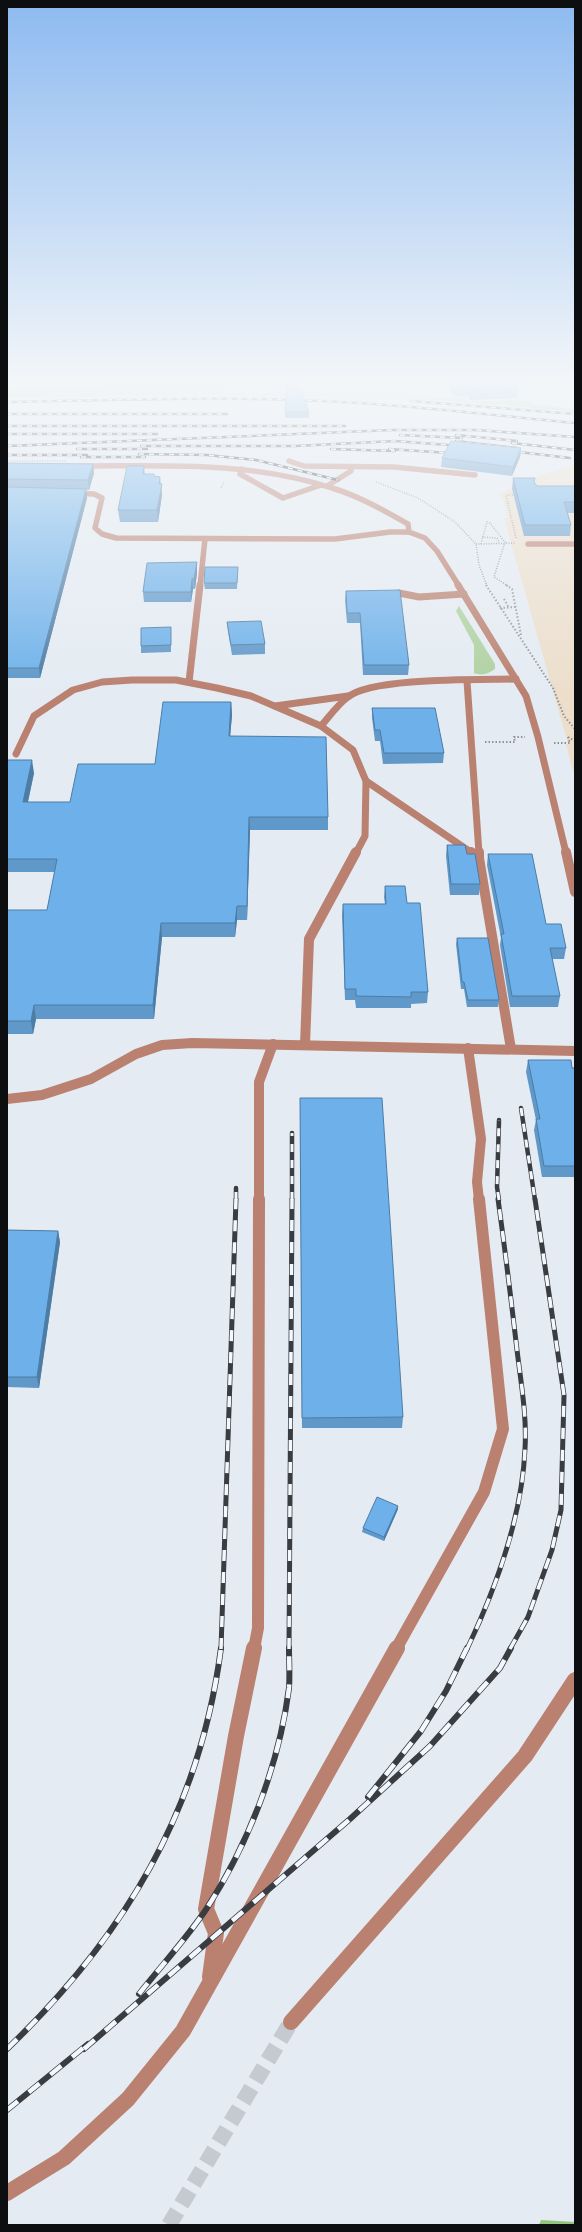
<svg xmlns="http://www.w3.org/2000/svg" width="582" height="2232" font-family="Ubuntu,sans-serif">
	<rect width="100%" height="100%" fill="#e4ebf2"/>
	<!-- commercial -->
	<polygon fill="#ecdecb" points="575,465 575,778 566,744 568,744 504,518 508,517 504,502 499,494 539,476"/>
	<!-- green -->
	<g fill="#aed1a0">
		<path d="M202,384V391L218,393L292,394L293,390C350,396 408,399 465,397L468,401L529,400L531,404L575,409V412C498,405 420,397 343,396C231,393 119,396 7,398V390L99,389L100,385Z"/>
		<path d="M459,606L495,664V669C488,674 482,676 474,673V645L456,611Z"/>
	</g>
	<!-- forest -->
	<g fill="#94c57f">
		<polygon points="193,379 259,379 240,381 226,387 202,388 202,384 193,384"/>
		<polygon points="541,2220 575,2222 575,2225 539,2225"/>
	</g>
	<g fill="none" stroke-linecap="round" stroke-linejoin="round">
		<!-- minor-tunnel -->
		<polyline stroke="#c4cad0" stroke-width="16" stroke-dasharray="16 8" stroke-linecap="butt" points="169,2225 291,2022"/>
		<!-- path-far1 -->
		<g stroke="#8f9499" stroke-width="1.5" stroke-dasharray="1 1.5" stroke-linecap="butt">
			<polyline points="7,461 66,461"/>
			<polyline points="376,482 418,498 455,522 476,544 479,565 487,586"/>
			<polyline points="221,488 224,482"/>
			<polyline points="482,537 497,538 499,543"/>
			<polyline points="516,538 506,495 517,495"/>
			<polyline points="476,544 481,544 487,522 490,523 505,542 494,577 508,586"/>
			<polyline points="481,544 516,543"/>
		</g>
		<!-- path -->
		<g stroke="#8f9499" stroke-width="2" stroke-dasharray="1.5 2" stroke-linecap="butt">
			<polyline points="486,585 553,688 564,716 575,729"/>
			<polyline points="506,585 512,589 521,635"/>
			<polyline points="504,599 509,608"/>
			<polyline points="500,608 515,607"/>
			<polyline points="568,737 575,741"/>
			<polyline points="485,742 515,742 514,737 525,737"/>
			<polyline points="554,743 570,743 568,737"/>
		</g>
		<!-- minor-far4 -->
		<g stroke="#ba8070" stroke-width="5.5">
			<polyline points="289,461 304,466 394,467 475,475"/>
			<path d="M79,466C163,466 251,461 332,488C359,496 383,510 408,524L409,532L425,538L437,551L459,586"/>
			<polyline points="242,469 240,474 283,498 321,485"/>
			<polyline points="327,486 351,471 351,467"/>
			<polyline points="74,493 94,494 102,498 95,528 102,534 116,538 335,539 390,532 409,532"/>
			<polyline points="528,544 575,544"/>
			<polyline points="200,586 205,539"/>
		</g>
		<!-- minor-far3 -->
		<g stroke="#ba8070" stroke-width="7">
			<polyline points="458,585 526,696 538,737 566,853"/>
			<polyline points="399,593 419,597 464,594"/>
			<polyline points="467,681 479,853"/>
			<polyline points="189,682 200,585"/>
			<polyline points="275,706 348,696"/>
			<path d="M321,726C329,717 338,704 348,697C372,677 481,680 516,679"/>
			<polyline points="16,754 34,716 73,690 102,682 132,680 176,680 217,688 251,696 321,726 353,750 366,781 472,853"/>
			<polyline points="356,853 365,836 366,781"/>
		</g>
		<!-- minor-far2 -->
		<g stroke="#ba8070" stroke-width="10">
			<polyline points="471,852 479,858 479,852"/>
			<polyline points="566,852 575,892"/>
			<polyline points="479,858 511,1049"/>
			<polyline points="305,1045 309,939 356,852"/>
			<polyline points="468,1048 481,1139 477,1182 479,1200"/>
			<polyline points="7,1099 42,1095 91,1079 136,1054 162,1045 192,1043 575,1051"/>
			<polyline points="259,1200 259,1082 273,1044"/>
		</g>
		<!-- minor-far1 -->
		<g stroke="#ba8070" stroke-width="12">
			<polyline points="254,1649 258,1628 259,1199"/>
			<polyline points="396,1649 484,1492 503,1429 479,1199"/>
		</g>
		<!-- minor -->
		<g stroke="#ba8070" stroke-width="16">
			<polyline points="210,1977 216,1933 206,1909 236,1736 254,1648"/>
			<polyline points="291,2022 525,1756 575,1680"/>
			<polyline points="7,2193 64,2158 128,2099 183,2031 397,1648"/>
		</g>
		<!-- rail-far3 casing -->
		<g stroke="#393c40" stroke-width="2.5">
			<g id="rail-far3">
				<polyline points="411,401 575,414"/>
				<path d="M7,402C113,400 219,396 325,401C408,405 492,415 575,423"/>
				<polyline points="7,414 227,414"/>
				<polyline points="7,426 345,426"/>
				<polyline points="7,434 157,434"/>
				<polyline points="400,435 462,438"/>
				<polyline points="456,435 517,441"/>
				<polyline points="456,441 517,448"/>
				<polyline points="512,443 575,450"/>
				<polyline points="7,446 392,430 476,430 575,437"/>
				<polyline points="141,446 295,446 395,441 461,446"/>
				<polyline points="77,449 147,449"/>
				<polyline points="331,449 395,451"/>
				<polyline points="389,449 449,453"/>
				<polyline points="510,451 570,458"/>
				<polyline points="139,454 207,455 256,460 338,480"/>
				<polyline points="7,455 87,455"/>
				<polyline points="81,457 145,457"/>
			</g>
		</g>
		<!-- rail-far2 casing -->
		<g stroke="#393c40" stroke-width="4.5">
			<g id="rail-far2">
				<polyline points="521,1108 535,1200"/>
				<polyline points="236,1200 236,1188"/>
				<polyline points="292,1200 292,1133"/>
				<polyline points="499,1200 497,1187 499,1120"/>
			</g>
		</g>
		<!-- rail-far1 casing -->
		<g stroke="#393c40" stroke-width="5">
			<g id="rail-far1">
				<polyline points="221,1649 236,1199"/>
				<polyline points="289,1649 292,1199"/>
				<path d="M467,1649C496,1588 522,1518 525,1449C527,1416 521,1383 517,1350C511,1299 505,1249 498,1199"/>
				<polyline points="510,1649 528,1617 552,1550 561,1510 564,1395 535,1199"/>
			</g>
		</g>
		<!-- rail casing -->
		<g stroke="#393c40" stroke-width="6">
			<g id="rail">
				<polyline points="368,1797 421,1731 446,1691 467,1648"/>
				<path d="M139,1994C161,1966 187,1938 207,1908C249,1843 279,1765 289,1688C290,1675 289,1661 289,1648"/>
				<path d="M7,2049C124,1937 200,1811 221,1648"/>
				<polyline points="84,2049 350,1819 430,1746 500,1668 511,1648"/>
				<polyline points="7,2110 88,2044"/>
			</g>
		</g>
		<!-- rail-far3 -->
		<use href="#rail-far3" stroke="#f1f8ff" stroke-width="1.5" stroke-dasharray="5" stroke-linecap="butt"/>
		<!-- rail-far2 -->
		<use href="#rail-far2" stroke="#f1f8ff" stroke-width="3" stroke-dasharray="8" stroke-linecap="butt"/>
		<!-- rail-far1 -->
		<use href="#rail-far1" stroke="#f1f8ff" stroke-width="3.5" stroke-dasharray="11" stroke-linecap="butt"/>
		<!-- rail -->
		<use href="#rail" stroke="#f1f8ff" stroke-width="4.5" stroke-dasharray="14" stroke-linecap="butt"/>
	</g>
	<!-- wall -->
	<g fill="#5f98c9">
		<polygon points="445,379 512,379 518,388 517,398 470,400 467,396 453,396"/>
		<rect x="285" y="412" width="24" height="6"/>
		<polygon points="521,448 520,457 512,476 441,467 442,458"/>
		<polygon points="7,463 93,464 94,473 89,490 86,490 87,498 40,678 7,678"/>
		<polygon points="145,474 154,476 161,484 162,495 158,522 120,522 118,510"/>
		<polygon points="513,478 534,482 537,486 575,486 575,513 568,513 571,525 570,536 524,536 512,489"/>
		<polygon points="197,562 197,572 195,589 193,589 191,602 144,602 143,592"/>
		<polygon points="238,567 237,589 205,589 204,583"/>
		<polygon points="346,591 409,665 408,675 363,675 360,623 347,623 345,600"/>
		<polygon points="227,622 265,644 265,654 232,655 228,632"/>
		<polygon points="171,627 171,652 141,653 141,646"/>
		<polygon points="231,702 232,715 230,736 328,817 328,830 250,830 247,920 237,920 235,937 162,937 154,1019 36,1019 33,1034 7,1034 7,910 47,910 55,872 7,872 7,760 34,773 28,802 70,802 155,764"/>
		<polygon points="372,708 444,753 443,763 383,764 380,741 375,741 372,718"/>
		<polygon points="447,845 467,854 480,884 479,895 450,895 446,856"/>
		<polygon points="488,854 566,948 564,959 552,959 560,996 558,1007 510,1007 500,945 501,938 487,865"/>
		<polygon points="385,886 407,903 428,992 427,1003 411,1004 411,1008 356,1008 355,1000 345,1000 342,915 343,904 385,904 384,897"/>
		<polygon points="457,938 499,1000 498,1007 467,1007 464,989 461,989 456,944"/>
		<polygon points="528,1060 575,1068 575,1177 542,1177 534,1130 536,1120 526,1072"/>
		<polygon points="300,1098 403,1417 402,1428 302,1428"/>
		<polygon points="7,1230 58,1231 60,1242 39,1388 7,1387"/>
		<polygon points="398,1506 398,1509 384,1541 362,1532 363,1528"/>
	</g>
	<!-- shaded-wall -->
	<g fill="#4d7ca4">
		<polygon points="521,448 520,457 512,476 513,467"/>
		<polygon points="93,464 94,473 89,490 88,480"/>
		<polygon points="144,466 145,477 143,474"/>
		<polygon points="160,477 162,495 158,522 157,510 159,484"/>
		<polygon points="86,489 87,498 40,678 39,668"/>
		<polygon points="197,562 197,572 195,589 194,579"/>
		<polygon points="192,579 193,589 191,602 191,592"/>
		<polygon points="231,702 232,715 229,749 229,736"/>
		<polygon points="32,760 34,773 25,815 23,802"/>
		<polygon points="249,817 250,830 247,920 247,906"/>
		<polygon points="237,906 237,920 235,937 235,923"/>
		<polygon points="161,923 162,937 154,1019 153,1005"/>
		<polygon points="34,1005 36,1019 33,1034 31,1021"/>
		<polygon points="58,1231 60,1242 39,1388 37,1377"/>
		<polygon points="398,1506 398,1509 384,1541 384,1537"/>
	</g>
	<!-- building -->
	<g fill="#6eb1ea" stroke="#4d7ca4">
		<polygon points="287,379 296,379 309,412 285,412"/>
		<polygon points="451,379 512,379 518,388 471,390 468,386 454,386"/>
		<polygon points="451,441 521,448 513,467 442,458"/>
		<polygon points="7,463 93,464 88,480 7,479"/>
		<polygon points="127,466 144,466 143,474 154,474 154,476 160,477 159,484 162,484 157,510 118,510"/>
		<polygon points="513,478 535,478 534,482 537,486 575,486 575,502 564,502 571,525 525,525"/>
		<polygon points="7,487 86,489 39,668 7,668"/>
		<polygon points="197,562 194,579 192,579 191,592 143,592 147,563"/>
		<polygon points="205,567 238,567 237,583 204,583"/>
		<polygon points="400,590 409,665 364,665 360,613 347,613 346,591"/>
		<polygon points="261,621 265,644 231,645 227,622"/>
		<polygon points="171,627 171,645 141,646 141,628"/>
		<polygon points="163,702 231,702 229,736 326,737 328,817 249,817 247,906 237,906 235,923 161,923 153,1005 34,1005 31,1021 7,1021 7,910 47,910 57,859 7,859 7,760 32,760 23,802 70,802 78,764 155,764"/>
		<polygon points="372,708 435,708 444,753 384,753 380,730 375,730"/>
		<polygon points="447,845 465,845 467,854 475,854 480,884 451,884"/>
		<polygon points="488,854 532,854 546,924 561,924 566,948 550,948 560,996 512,996 501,934 504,934"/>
		<polygon points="385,886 405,886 407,903 420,903 428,992 411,992 411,997 356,996 356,989 345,989 343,904 386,904"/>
		<polygon points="457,938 488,938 499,1000 468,1000 464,982 462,982"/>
		<polygon points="528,1060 571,1060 572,1068 575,1068 575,1166 544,1166 536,1119 540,1119"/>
		<polygon points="300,1098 382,1098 403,1417 302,1418"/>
		<polygon points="7,1230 58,1231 37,1377 7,1377"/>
		<polygon points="377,1497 398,1506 384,1537 363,1528"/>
	</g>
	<!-- sky -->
	<linearGradient id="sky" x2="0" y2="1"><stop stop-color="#8dbaf0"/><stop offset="0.55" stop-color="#f3f6f9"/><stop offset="1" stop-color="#f3f6f9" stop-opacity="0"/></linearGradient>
	<rect width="582" height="692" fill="url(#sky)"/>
	<!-- border -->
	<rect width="582" height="2232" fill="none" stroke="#0c0e10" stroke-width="16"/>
</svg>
